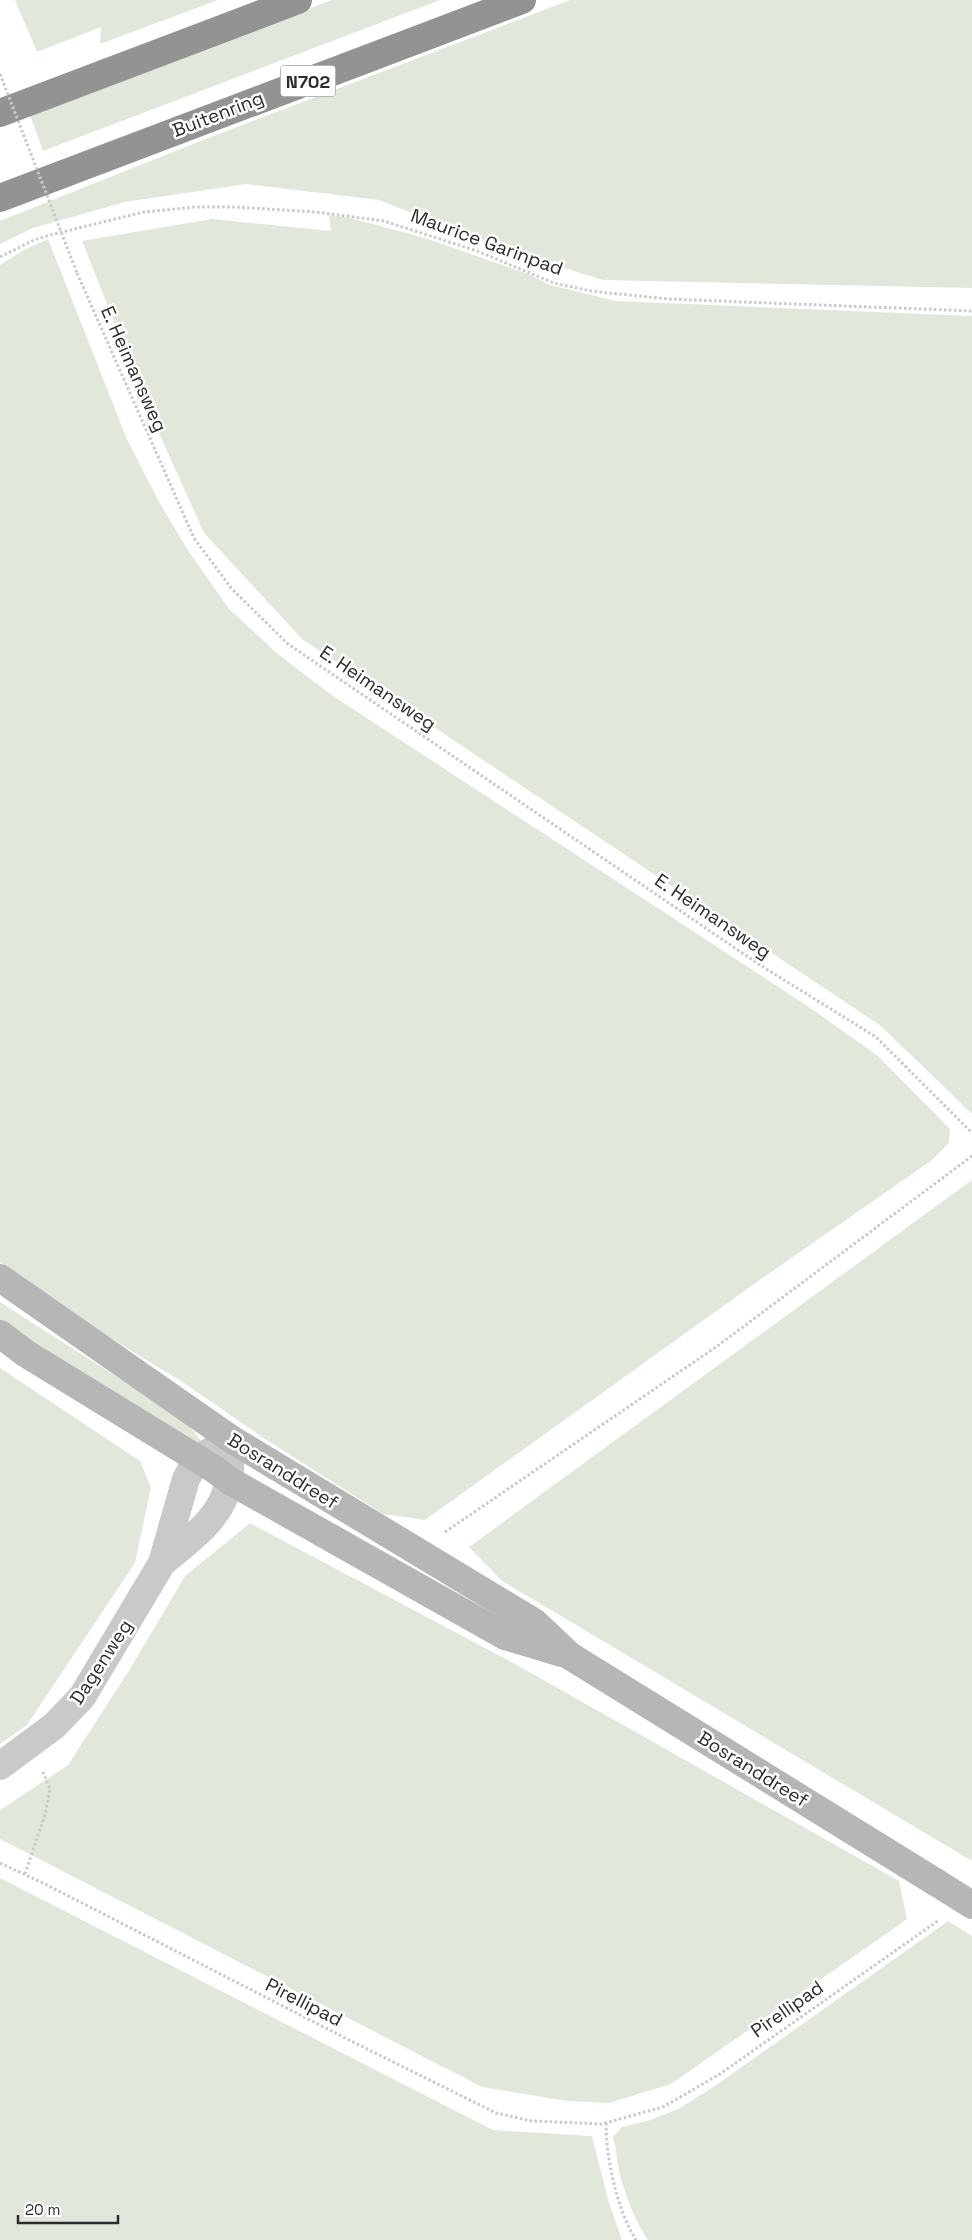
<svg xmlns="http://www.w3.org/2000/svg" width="972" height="2240" font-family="'Space Grotesk',sans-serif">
	<rect width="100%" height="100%" fill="#fff"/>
	<!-- green -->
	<g fill="#e1e8db">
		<polygon points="15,0 218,0 100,44 101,27 37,52"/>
		<polygon points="332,0 440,0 43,151 30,115"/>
		<polygon points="570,0 972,0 972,288 603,280 509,251 379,200 246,184 125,202 33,228 0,244 0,221 203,140"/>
		<polygon points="329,215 350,218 425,238 528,274 550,285 616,301 972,316 972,1114 881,1026 302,639 204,533 150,413 82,241 212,219 331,231"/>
		<polygon points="48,239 126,437 158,500 187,549 229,609 279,655 333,696 809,1007 878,1056 950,1129 949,1143 932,1160 754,1284 425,1520 383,1514 265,1439 184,1383 78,1318 0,1262 0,265 24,250"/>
		<polygon points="972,1180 972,1861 502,1581 469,1547"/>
		<polygon points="0,1302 184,1420 205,1446 196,1450 49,1357 0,1320"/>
		<polygon points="0,1368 140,1461 151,1487 135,1563 27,1725 0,1744"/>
		<polygon points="250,1523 517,1665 899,1881 907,1919 671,2084 609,2103 567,2101 482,2087 0,1839 0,1810 68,1765 130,1669 185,1576"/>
		<polygon points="0,1878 493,2130 592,2136 609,2203 622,2240 0,2240"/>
		<path d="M948,1921L972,1936V2240H648C635,2221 626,2197 620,2175C617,2163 617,2150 613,2137L622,2127L650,2120L678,2109L715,2086Z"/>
	</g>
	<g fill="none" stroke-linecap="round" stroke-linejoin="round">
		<!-- path -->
		<g stroke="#c9c9c9" stroke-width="3" stroke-dasharray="2.5 2.5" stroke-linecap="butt">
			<polyline points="0,257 34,240 50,235 144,212 195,207 234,207 316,212 384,221 477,251 554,283 591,291 668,299 972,311"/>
			<polyline points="77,273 194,538 231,588 288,644 760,965 876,1037 972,1133"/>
			<polyline points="445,1532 716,1347 972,1156"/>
			<polyline points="0,1863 47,1885 351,2041 496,2113 532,2121 602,2124 663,2107 720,2074 939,1920"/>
			<polyline points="25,1874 45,1815 50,1789 43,1772"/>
			<path d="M606,2123C606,2158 617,2210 636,2240"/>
		</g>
		<!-- street -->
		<g stroke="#c9c9c9" stroke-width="28">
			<path d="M162,1563C189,1540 223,1518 229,1481C231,1474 230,1466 230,1458"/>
			<polyline points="0,1766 54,1726 82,1697 162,1563 186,1479 197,1459 231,1439"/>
		</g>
		<!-- secondary -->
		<g stroke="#b6b6b6" stroke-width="28">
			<polyline points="0,1278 231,1439 534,1622 570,1656 937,1883"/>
			<polyline points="0,1334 25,1353 214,1469 230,1481 505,1636 562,1653"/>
		</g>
		<!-- highway -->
		<g stroke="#939393" stroke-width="28">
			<polyline points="0,113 298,0"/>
			<polyline points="0,198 522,0"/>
		</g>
		<!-- path-bridge -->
		<polyline stroke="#c9c9c9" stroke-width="3" stroke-dasharray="2.5 2.5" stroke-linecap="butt" points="0,74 77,273"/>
		<!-- secondary-bridge -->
		<polyline stroke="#b6b6b6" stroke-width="28" points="937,1883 972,1905"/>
	</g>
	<g text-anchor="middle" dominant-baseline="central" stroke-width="5" stroke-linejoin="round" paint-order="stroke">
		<!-- shield labels -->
		<rect fill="#fff" stroke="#6b6b6b" stroke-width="1" x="280.5" y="65.5" width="55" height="31" rx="4"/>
		<g font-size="18" font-weight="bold" fill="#2c2c2c">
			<text x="308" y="81">N702</text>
		</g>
		<!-- street labels -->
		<g font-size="19" fill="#2c2c2c" stroke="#fff">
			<text transform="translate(218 114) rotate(-21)">Buitenring</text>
			<text transform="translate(487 242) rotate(20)">Maurice Garinpad</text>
			<text transform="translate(134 369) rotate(66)">E. Heimansweg</text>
			<text transform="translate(378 688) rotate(34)">E. Heimansweg</text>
			<text transform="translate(713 916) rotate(34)">E. Heimansweg</text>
			<text transform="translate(283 1471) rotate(32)">Bosranddreef</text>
			<text transform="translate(101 1662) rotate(-57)">Dagenweg</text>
			<text transform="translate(753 1769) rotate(32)">Bosranddreef</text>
			<text transform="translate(304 2002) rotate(27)">Pirellipad</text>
			<text transform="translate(787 2009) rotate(-35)">Pirellipad</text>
		</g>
	</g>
	<!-- scale -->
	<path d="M18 2215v8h100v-8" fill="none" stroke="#2c2c2c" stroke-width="2.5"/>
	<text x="25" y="2215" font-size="15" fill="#2c2c2c" stroke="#ffffff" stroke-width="4" paint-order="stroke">20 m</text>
</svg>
